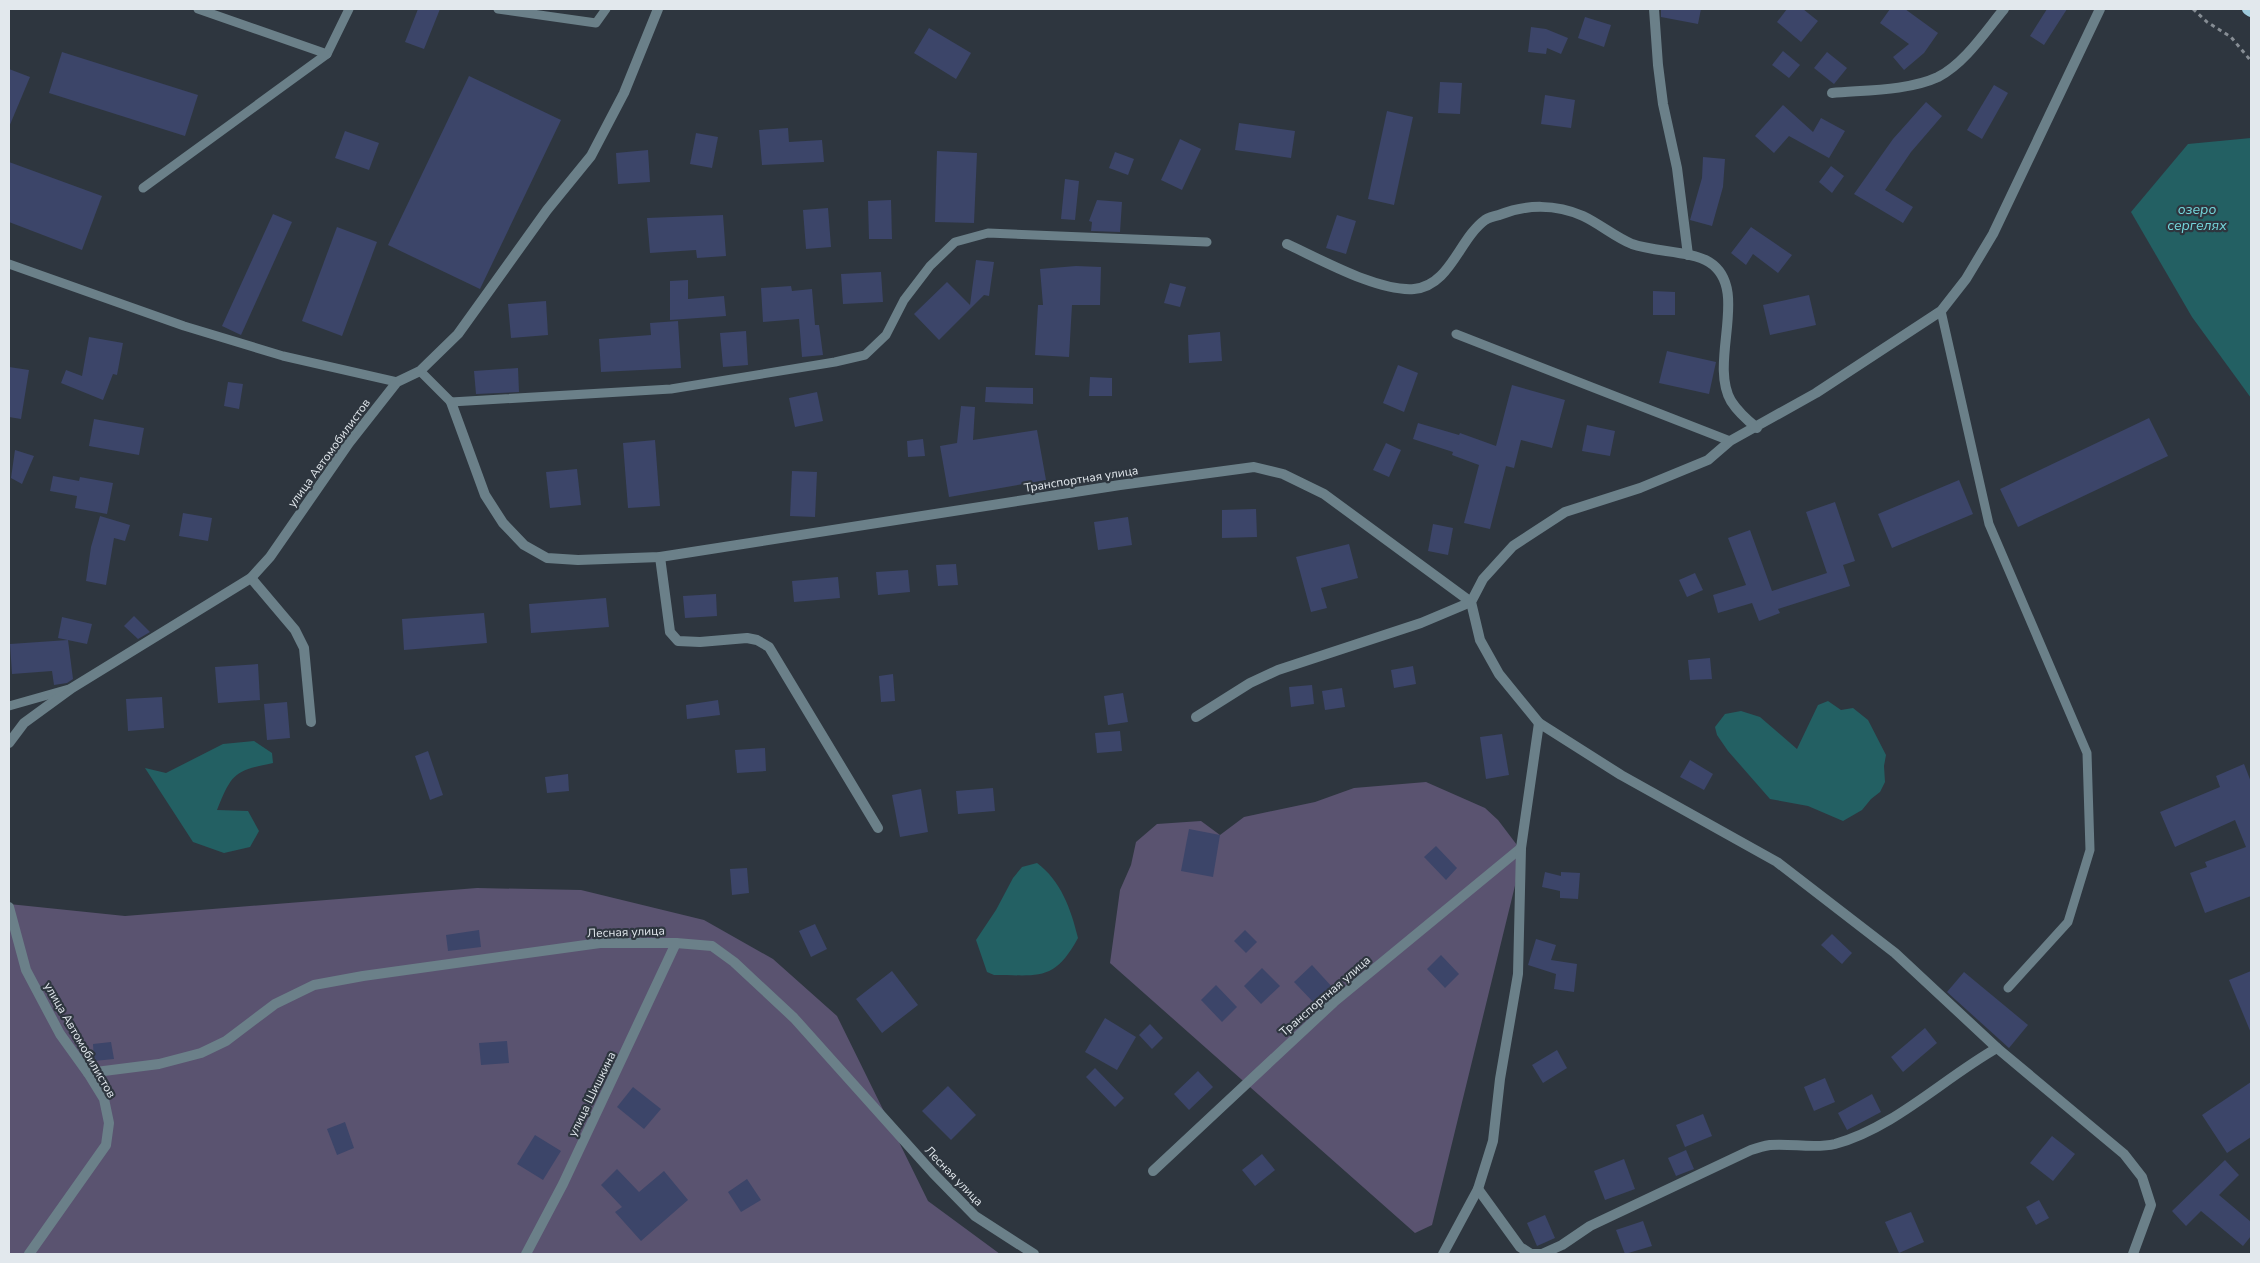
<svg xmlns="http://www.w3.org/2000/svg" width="2260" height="1263" font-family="'Nunito Sans',sans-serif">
	<rect width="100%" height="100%" fill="#2e363f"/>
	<!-- green -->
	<g fill="#5a5370">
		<polygon points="1426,782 1485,808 1498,820 1523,853 1432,1225 1415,1233 1110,963 1120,890 1131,865 1136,842 1157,824 1201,821 1220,835 1244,817 1315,802 1354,788"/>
		<polygon points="477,888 581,890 704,920 773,959 837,1016 928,1201 1000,1254 9,1254 9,904 125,916"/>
	</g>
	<!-- water -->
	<g fill="#236063">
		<polygon points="2251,138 2251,398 2192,317 2131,212 2188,144"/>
		<polygon points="1828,701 1841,710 1853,708 1868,720 1886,755 1884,766 1885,782 1880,792 1871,799 1862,810 1843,821 1808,806 1770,799 1728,751 1717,735 1715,727 1725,714 1741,711 1760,717 1797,749 1818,705"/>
		<path d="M254,741L272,753L273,763C234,771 232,773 217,810L248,811L259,831L250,847L224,853L193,842L145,768L166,773L223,744Z"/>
		<path d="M1037,863C1061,881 1071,909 1078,938C1054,982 1039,975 994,975L987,972L976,940L996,910L1013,878L1022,867Z"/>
	</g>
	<!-- building -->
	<g fill="#3c4569">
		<polygon points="418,9 440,9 424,49 405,42"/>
		<polygon points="1661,9 1701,9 1698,24 1661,17"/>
		<polygon points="1787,9 1803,9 1818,21 1801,42 1777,22"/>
		<polygon points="1890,9 1905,9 1938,33 1924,53 1904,70 1893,57 1909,44 1880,23"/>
		<polygon points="2047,9 2067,9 2044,45 2030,36"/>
		<polygon points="1585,17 1611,25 1604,47 1578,38"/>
		<polygon points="1531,27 1546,29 1568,38 1561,54 1547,48 1546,54 1528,52"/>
		<polygon points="929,28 971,53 956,79 914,53"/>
		<polygon points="1783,51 1800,65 1789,78 1772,65"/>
		<polygon points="62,52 198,95 185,136 49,93"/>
		<polygon points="1827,52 1847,68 1834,84 1814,68"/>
		<polygon points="9,69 30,77 9,127"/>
		<polygon points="469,76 561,120 480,289 388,245"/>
		<polygon points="1440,82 1462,83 1460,114 1438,113"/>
		<polygon points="1994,85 2008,93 1982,139 1967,130"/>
		<polygon points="1545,95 1575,100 1571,128 1541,124"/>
		<polygon points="1926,102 1942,116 1911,152 1885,190 1913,207 1903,223 1854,194 1893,139"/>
		<polygon points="1783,105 1813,132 1821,118 1845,131 1829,158 1789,136 1774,153 1755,136"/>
		<polygon points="1387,111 1413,117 1394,205 1368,199"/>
		<polygon points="1239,123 1295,131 1291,158 1235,150"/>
		<polygon points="788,128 789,142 822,140 824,162 762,165 759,130"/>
		<polygon points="345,131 379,143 369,170 335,158"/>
		<polygon points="696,133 718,137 712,168 690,164"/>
		<polygon points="1180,139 1201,149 1182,190 1161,180"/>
		<polygon points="648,150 650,182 618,184 616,153"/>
		<polygon points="937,151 977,153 974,223 935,222"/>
		<polygon points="1115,152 1134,159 1128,175 1109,168"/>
		<polygon points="1703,157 1725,159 1723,187 1712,226 1690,220 1702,178"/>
		<polygon points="9,162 102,196 82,250 9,222"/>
		<polygon points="1831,166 1844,176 1832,193 1819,182"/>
		<polygon points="1065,179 1079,181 1075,220 1061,219"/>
		<polygon points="891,200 892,239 869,239 868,201"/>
		<polygon points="1097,200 1122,202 1120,232 1091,231 1092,222 1089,221"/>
		<polygon points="828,208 831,247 806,249 803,210"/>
		<polygon points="273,214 292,222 241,335 222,326"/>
		<polygon points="723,215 726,256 697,258 696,250 650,253 647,218"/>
		<polygon points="1337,215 1356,221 1346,254 1326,248"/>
		<polygon points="337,227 377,242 342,336 302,321"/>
		<polygon points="1751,227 1792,255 1778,273 1753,254 1746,265 1731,253"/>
		<polygon points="976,260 994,262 989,296 984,295 939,340 914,314 947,282 970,305"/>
		<polygon points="1076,266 1101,267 1100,305 1072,305 1069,357 1035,355 1038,305 1043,305 1040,269"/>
		<polygon points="881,272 883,302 843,304 841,274"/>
		<polygon points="688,280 688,299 724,296 726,316 670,320 670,281"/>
		<polygon points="1170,283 1186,287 1180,307 1164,303"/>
		<polygon points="791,286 792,291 812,289 815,325 819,325 823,355 802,357 799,319 763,322 761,288"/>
		<polygon points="1653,291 1675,292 1675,315 1653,315"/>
		<polygon points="1809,295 1816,325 1770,335 1763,305"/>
		<polygon points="546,301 548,335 511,338 508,304"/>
		<polygon points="678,321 681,368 601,372 599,339 651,335 650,323"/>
		<polygon points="746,331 748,365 723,367 720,333"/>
		<polygon points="1220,332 1222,361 1189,363 1188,335"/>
		<polygon points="89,337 123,343 117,375 113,374 103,400 61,383 66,370 82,376"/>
		<polygon points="1667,351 1716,362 1709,394 1659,383"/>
		<polygon points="1398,365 1418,373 1404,412 1383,403"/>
		<polygon points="9,367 29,370 21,419 9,417"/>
		<polygon points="518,368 519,392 476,394 474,371"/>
		<polygon points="1090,377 1112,378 1112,396 1089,396"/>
		<polygon points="228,382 243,384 239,409 224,406"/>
		<polygon points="1512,385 1565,400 1552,448 1521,440 1514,468 1506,466 1490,529 1464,523 1479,465 1452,455 1453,452 1413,439 1418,423 1459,435 1460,433 1496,446"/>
		<polygon points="986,387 1033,388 1033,404 985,402"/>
		<polygon points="817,392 823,421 795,427 789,398"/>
		<polygon points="961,406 975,407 973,440 1037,430 1046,480 949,497 940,446 957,443"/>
		<polygon points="2149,418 2168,456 2018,527 2000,489"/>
		<polygon points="94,419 144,428 139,455 89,446"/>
		<polygon points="1587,425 1615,431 1610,456 1582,451"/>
		<polygon points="923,439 925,456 908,457 907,441"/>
		<polygon points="655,440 660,506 628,508 623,443"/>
		<polygon points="1386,443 1401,450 1389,477 1373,470"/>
		<polygon points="15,450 34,456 22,484 11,478"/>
		<polygon points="577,469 581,505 550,508 546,472"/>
		<polygon points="792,471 817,472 815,517 790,516"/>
		<polygon points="53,476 79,481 80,477 113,483 107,514 75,508 77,496 50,491"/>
		<polygon points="1959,480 1973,514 1892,548 1878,514"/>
		<polygon points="1835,502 1855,561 1843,565 1850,586 1778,609 1780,613 1759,621 1752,603 1718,613 1713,595 1746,585 1728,538 1750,530 1772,591 1827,573 1806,512"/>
		<polygon points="1256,509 1257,537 1222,538 1222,510"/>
		<polygon points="183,513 212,518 208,541 179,536"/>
		<polygon points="100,516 130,525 125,541 114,538 106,585 86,581 91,547"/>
		<polygon points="1128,517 1132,545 1098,550 1094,522"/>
		<polygon points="1433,524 1453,528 1448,555 1428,551"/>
		<polygon points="1349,544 1358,578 1321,588 1327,608 1311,612 1296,557"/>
		<polygon points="956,564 958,585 938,586 936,565"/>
		<polygon points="908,570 910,592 878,595 876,572"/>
		<polygon points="1695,573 1703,590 1687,597 1679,580"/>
		<polygon points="838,577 840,598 794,602 792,581"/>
		<polygon points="716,594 717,616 685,618 683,596"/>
		<polygon points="606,598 609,627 531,633 529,604"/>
		<polygon points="484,613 487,643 404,650 402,619"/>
		<polygon points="134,616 150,632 138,639 124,626"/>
		<polygon points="62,617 92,624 87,644 58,638"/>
		<polygon points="68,640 73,679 67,683 54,685 52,671 12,674 10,644"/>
		<polygon points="1710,658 1712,679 1690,680 1688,660"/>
		<polygon points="258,664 260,700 218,703 215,667"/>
		<polygon points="1413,666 1416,684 1394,688 1391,670"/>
		<polygon points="893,674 895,701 881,702 879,676"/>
		<polygon points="1312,685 1314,704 1291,707 1289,687"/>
		<polygon points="1342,688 1345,707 1325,710 1322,691"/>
		<polygon points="1123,693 1128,722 1108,725 1104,696"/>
		<polygon points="162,697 164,728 128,731 126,699"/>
		<polygon points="718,700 720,715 687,719 686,705"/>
		<polygon points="287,702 290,738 267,740 264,704"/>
		<polygon points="1120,731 1122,751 1097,753 1095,733"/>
		<polygon points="1502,734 1509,775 1486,779 1480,737"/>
		<polygon points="765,748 766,771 737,773 735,750"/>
		<polygon points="428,751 443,795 430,800 415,756"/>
		<polygon points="1690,760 1713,774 1704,790 1680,777"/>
		<polygon points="2244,764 2251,782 2251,896 2205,913 2190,873 2207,867 2205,862 2246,847 2235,820 2175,847 2160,812 2220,787 2216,776"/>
		<polygon points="568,774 569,791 547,793 545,777"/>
		<polygon points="993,788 995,811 958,814 956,791"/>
		<polygon points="921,789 928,832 900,837 892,795"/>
		<polygon points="1189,829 1220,835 1213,877 1181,871"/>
		<polygon points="1436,846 1457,868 1446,880 1424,857"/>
		<polygon points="747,868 749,893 732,895 730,869"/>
		<polygon points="1545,872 1561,876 1561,872 1580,873 1578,899 1560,898 1560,891 1542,887"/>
		<polygon points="815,924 827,949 811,957 799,931"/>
		<polygon points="479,930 481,947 448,951 446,935"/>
		<polygon points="1245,930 1257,942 1246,953 1234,941"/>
		<polygon points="1832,934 1852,953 1842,964 1821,945"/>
		<polygon points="1536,939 1556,945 1551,960 1577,964 1574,992 1554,989 1556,974 1528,965"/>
		<polygon points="1441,955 1459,974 1445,988 1427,969"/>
		<polygon points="1312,965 1333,988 1316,1005 1294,982"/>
		<polygon points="1262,968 1280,986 1261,1004 1244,986"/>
		<polygon points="892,971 918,1005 882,1033 856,999"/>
		<polygon points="2251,971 2251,1033 2229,980"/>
		<polygon points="1964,972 2028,1025 2009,1048 1947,992"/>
		<polygon points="1216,985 1237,1007 1222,1022 1201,1000"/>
		<polygon points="1105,1018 1136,1037 1117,1070 1085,1052"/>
		<polygon points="1150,1024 1163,1038 1152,1049 1139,1035"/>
		<polygon points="1925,1028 1937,1043 1903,1072 1891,1057"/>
		<polygon points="507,1041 509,1063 481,1065 479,1043"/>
		<polygon points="111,1042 114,1059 94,1061 93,1044"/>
		<polygon points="1557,1050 1567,1068 1543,1083 1532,1065"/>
		<polygon points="1095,1068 1124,1098 1115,1107 1086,1077"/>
		<polygon points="1198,1071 1213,1087 1189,1110 1174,1094"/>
		<polygon points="1825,1078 1835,1102 1814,1111 1804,1087"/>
		<polygon points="2251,1082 2251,1137 2227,1153 2202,1115"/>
		<polygon points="948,1086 976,1115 951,1140 922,1111"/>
		<polygon points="633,1087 661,1109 644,1129 617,1107"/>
		<polygon points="1872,1094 1881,1112 1847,1130 1838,1113"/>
		<polygon points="1703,1114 1712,1136 1685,1147 1676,1125"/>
		<polygon points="345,1122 354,1148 337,1155 327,1129"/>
		<polygon points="535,1135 561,1151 543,1180 517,1164"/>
		<polygon points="2052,1136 2075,1154 2053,1181 2030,1163"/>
		<polygon points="1686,1150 1694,1169 1676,1176 1668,1158"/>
		<polygon points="1262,1154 1275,1170 1255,1186 1242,1170"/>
		<polygon points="1624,1159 1635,1189 1605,1200 1594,1171"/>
		<polygon points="2225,1160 2239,1175 2219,1195 2251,1222 2251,1236 2243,1246 2201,1211 2186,1226 2172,1211"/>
		<polygon points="617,1169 639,1192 664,1171 688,1200 641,1241 615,1212 622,1207 601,1185"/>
		<polygon points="747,1179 761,1200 741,1212 728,1192"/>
		<polygon points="2039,1200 2049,1218 2036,1225 2026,1207"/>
		<polygon points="1911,1212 1924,1242 1899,1253 1885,1222"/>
		<polygon points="1545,1215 1555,1238 1537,1246 1527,1223"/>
		<polygon points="1643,1221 1652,1246 1625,1254 1616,1230"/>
	</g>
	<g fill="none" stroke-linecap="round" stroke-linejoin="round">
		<!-- path -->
		<polyline stroke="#868d94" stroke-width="3" stroke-dasharray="4 4" stroke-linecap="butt" points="2193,9 2207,22 2231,37 2251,61"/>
		<!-- service -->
		<g stroke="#6b8089" stroke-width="9">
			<polyline points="198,9 327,54 349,9"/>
			<polyline points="498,9 596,23 606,9"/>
			<polyline points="143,188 327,54"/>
			<polyline points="9,264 184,326 283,356 397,382"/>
			<polyline points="1941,311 1989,524 2087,753 2090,850 2068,922 2008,988"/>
			<polyline points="1456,334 1730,441"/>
			<polyline points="420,371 451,402 671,389 835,362 865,355 886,335 904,300 930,266 955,242 988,233 1207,242"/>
			<polyline points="9,706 69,689"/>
		</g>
		<!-- minor -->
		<g stroke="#6b8089" stroke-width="10">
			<polyline points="1654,9 1658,65 1663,104 1677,168 1688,255"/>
			<polyline points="2100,9 1993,234 1966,279 1941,311 1816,393 1730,441 1708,460 1640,488 1565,512 1513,546 1483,579 1471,602 1480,640 1499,674 1539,723 1621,775 1777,862 1895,953 1997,1048 2124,1154 2142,1177 2151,1205 2133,1254"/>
			<path d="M1832,93C1864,90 1908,91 1938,77C1965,63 1985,32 2004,9"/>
			<path d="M1287,244C1320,259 1378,292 1414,289C1450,286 1459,239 1485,220C1488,218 1494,216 1499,215C1526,204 1556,204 1583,216C1600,224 1615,237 1632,244C1654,252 1692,251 1709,262C1751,288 1708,361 1731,401C1738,412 1747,420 1757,428"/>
			<polyline points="451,402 485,495 503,523 524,545 547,558 578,560 660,557 1120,485 1254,467 1283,474 1324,494 1471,602"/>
			<polyline points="660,557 670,632 678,641 700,642 747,638 757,640 769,647 878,828"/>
			<polyline points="251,578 295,630 304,648 311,722"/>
			<polyline points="1196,717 1250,683 1278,670 1421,623 1471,602"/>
			<polyline points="9,743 24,723 72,688 251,578 270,557 349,443 397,382 420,371 458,334 547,210 591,156 624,93 658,9"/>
			<polyline points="9,907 26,970 60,1034 88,1073 104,1099 109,1123 106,1145 29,1254"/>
			<polyline points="88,1073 159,1064 201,1053 226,1041 275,1004 314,985 363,976 600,943 676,943 712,946 734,962 794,1018 933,1173 975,1216 1034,1254"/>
			<polyline points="1153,1171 1334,1002 1521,848"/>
			<path d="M1478,1189L1520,1247L1531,1254H1542L1562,1245L1590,1226L1751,1150C1757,1148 1764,1146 1770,1145C1791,1143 1814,1149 1835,1144C1894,1128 1944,1078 1997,1048"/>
			<polyline points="526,1254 563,1184 676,943"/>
			<polyline points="1443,1254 1478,1189 1493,1141 1500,1079 1518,974 1521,848 1539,723"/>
		</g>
		<!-- primary -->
		<polyline stroke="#9ecadc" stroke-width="12" points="2248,9 2251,11"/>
	</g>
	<g text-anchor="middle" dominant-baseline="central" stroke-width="4.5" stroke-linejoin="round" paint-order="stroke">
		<!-- street labels -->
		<g font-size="12" fill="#e2e8ed" stroke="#2e363f">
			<text transform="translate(329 453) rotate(-54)">улица Автомобилистов</text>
			<text transform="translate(1081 479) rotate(-9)">Транспортная улица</text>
			<text transform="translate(626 932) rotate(-2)">Лесная улица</text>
			<text transform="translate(1325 996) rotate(-41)">Транспортная улица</text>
			<text transform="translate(80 1040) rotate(60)">улица Автомобилистов</text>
			<text transform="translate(592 1094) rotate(-64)">улица Шишкина</text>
			<text transform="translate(954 1176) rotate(46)">Лесная улица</text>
		</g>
		<!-- water labels -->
		<g font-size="14" font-style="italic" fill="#75d6db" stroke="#2e363f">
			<text x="2197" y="209">озеро<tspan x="2197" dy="16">сергелях</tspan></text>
		</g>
	</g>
	<!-- border -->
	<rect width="2260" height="1263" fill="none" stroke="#e2e8ed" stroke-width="20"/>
</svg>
